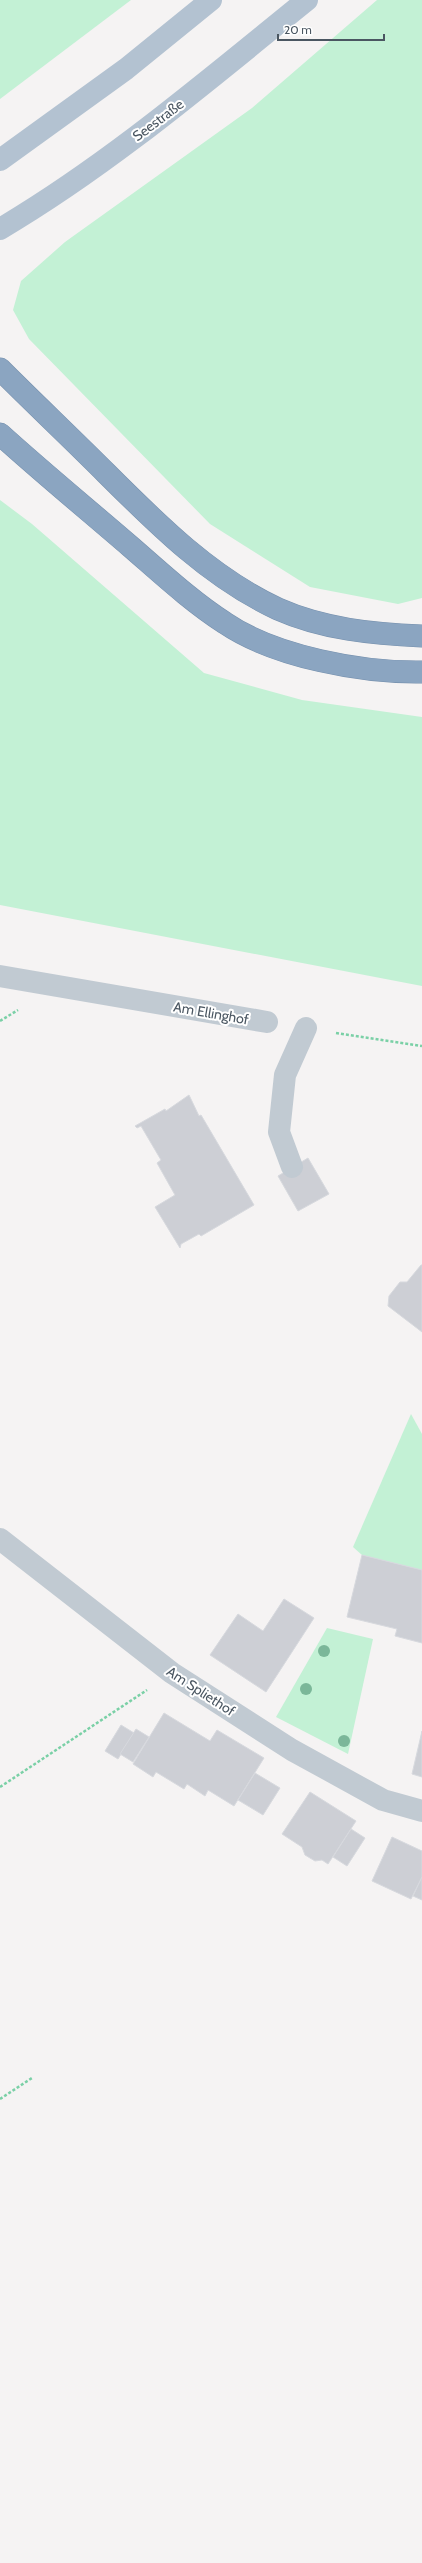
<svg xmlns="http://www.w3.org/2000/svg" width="422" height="2563" font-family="Cabin,sans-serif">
	<rect width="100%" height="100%" fill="#f5f3f3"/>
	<!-- green -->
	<g fill="#c3f1d5">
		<polygon points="0,0 131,0 0,99"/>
		<polygon points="377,0 422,0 422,598 398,604 310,587 210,524 29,339 13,310 21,281 65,242 252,108"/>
		<polygon points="0,500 32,524 204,673 302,700 422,717 422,986 0,905"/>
		<polygon points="411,1414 422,1434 422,1570 362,1555 353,1547"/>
		<polygon points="327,1628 373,1639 348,1754 276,1717"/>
	</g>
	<!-- building -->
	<g fill="#cdcfd5" stroke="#d7d9de">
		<polygon points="189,1095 199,1116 201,1115 254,1205 201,1236 199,1234 181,1244 180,1248 155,1207 175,1195 157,1163 161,1160 141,1126 137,1128 135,1126 165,1109 166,1111"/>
		<polygon points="308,1158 329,1194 298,1211 278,1176"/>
		<polygon points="421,1265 422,1265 422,1332 388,1306 389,1296 400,1282 407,1282"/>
		<polygon points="362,1555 422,1570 422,1643 395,1636 397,1629 347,1617"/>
		<polygon points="284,1599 314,1618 266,1692 210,1655 238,1614 263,1631"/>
		<polygon points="164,1713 210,1741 217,1730 264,1758 234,1806 208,1790 205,1796 187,1784 184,1789 156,1772 153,1777 133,1764"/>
		<polygon points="121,1725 134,1733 118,1759 105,1751"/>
		<polygon points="136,1729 149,1737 133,1762 120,1754"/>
		<polygon points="422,1731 422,1777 412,1774"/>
		<polygon points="255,1773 280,1788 263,1815 238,1800"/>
		<polygon points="310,1792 356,1821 328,1864 322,1860 315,1861 305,1855 302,1847 282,1834"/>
		<polygon points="351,1829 365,1838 347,1866 333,1857"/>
		<polygon points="392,1837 422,1851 422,1877 411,1899 372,1881"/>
		<polygon points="422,1877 422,1900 413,1896"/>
	</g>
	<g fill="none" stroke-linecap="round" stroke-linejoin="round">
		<!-- highway casing -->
		<g stroke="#7690ad" stroke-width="23">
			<g id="highway">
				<path d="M0,369C35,404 71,438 106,473C157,524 211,578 278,609C323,629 373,634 422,636"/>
				<path d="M0,434C43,473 87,509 131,547C161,573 191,601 225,623C275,657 363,673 422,672"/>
			</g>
		</g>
		<!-- path -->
		<g stroke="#7ad0a6" stroke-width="2.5" stroke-dasharray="3 2" stroke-linecap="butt">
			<polyline points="0,1021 18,1010"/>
			<polyline points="336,1033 422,1046"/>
			<polyline points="0,1787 147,1690"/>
			<polyline points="0,2099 32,2078"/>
		</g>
		<!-- minor -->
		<g stroke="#c1cad2" stroke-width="22">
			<polyline points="0,976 267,1022"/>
			<polyline points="292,1167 279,1132 285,1075 306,1028"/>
			<polyline points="0,1539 172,1673 292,1750 383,1800 422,1811"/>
		</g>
		<!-- major -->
		<g stroke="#b3c2d1" stroke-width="22">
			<polyline points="0,160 126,69 211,0"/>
			<path d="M0,229C110,164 208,80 307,0"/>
		</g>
		<!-- highway -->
		<use href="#highway" stroke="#8ba5c1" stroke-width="22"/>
	</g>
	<!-- trees -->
	<g fill="#7bb799">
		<circle cx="324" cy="1651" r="6"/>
		<circle cx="306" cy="1689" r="6"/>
		<circle cx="344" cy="1741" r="6"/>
	</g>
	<g text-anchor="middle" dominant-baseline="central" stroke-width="4" stroke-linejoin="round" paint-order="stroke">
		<!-- street labels -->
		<g font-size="14" fill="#4a5661" stroke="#fff">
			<text transform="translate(158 120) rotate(-37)">Seestraße</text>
			<text transform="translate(211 1013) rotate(10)">Am Ellinghof</text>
			<text transform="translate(201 1691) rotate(33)">Am Spliethof</text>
		</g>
	</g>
	<!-- scale -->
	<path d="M278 34v6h106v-6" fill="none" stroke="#4a5661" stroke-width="2"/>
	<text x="284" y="34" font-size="12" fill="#4a5661" stroke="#ffffff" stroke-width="3" paint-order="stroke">20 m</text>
</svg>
